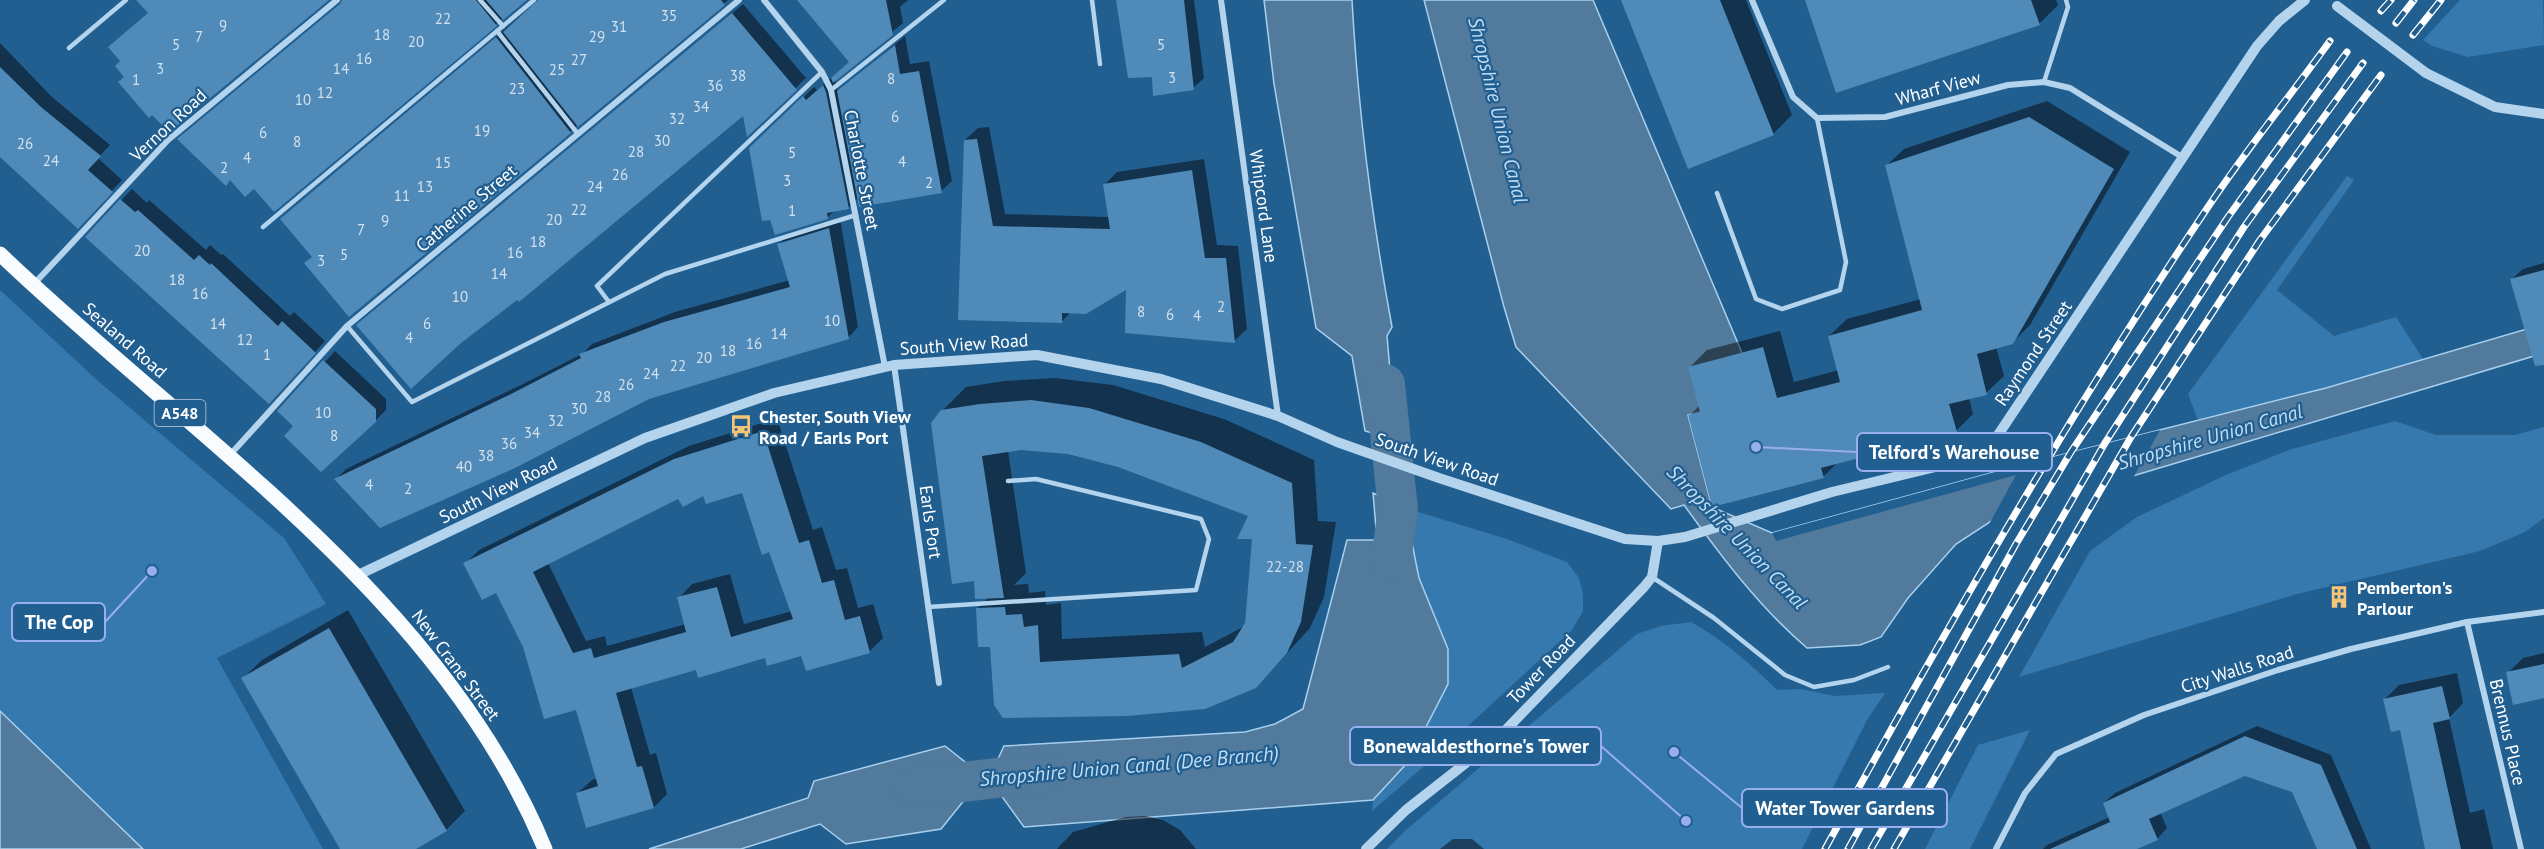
<svg xmlns="http://www.w3.org/2000/svg" width="2544" height="849" font-family="'PT Sans',sans-serif">
	<rect width="100%" height="100%" fill="#225f91"/>
	<!-- green -->
	<g fill="#3679ae">
		<polygon points="2460,0 2543,0 2544,45 2468,57 2432,46 2423,40"/>
		<polygon points="2347,176 2354,180 2277,290 2334,336 2396,317 2423,359 2326,388 2198,420 2188,394"/>
		<polygon points="0,290 98,381 284,538 326,604 217,658 323,849 143,849 0,711"/>
		<polygon points="2395,421 2436,435 2515,435 2544,427 2544,518 2525,532 2480,551 2297,594 2019,677 2090,551 2137,517 2228,474 2292,449"/>
		<polygon points="1405,508 1507,539 1567,562 1579,578 1583,594 1583,611 1572,630 1430,761 1372,811 1373,800 1408,762 1448,649 1419,578"/>
		<path d="M1691,622C1723,640 1751,664 1777,690L1801,689L1834,696L1885,693L1867,720L1802,849H1387L1406,830L1637,634L1661,626Z"/>
		<polygon points="2030,730 1970,849 1925,849 1978,745"/>
	</g>
	<!-- water -->
	<g fill="#517a9d" stroke="#a8d0ee" stroke-width="1.5">
		<path d="M1264,0H1352C1358,110 1372,219 1392,327L1387,336L1396,440L1365,431L1352,356L1316,328L1274,84Z"/>
		<path d="M1424,0H1593L1742,353L1700,412L1688,415L1712,507L1772,533L2013,467L2326,388L2544,324V353L1999,516L1956,544L1908,598L1881,637L1860,645L1807,648C1759,607 1721,556 1684,505L1671,509L1516,347L1504,307Z"/>
		<polygon points="1373,493 1405,508 1419,578 1448,649 1448,684 1408,762 1373,800 1024,827 998,791 990,791 989,762 998,759 1004,746 1245,732 1275,724 1303,709 1347,540 1377,540"/>
		<polygon points="0,711 143,849 0,849"/>
		<polygon points="945,746 969,765 970,793 941,829 846,844 820,824 741,849 649,849 808,798 814,781"/>
	</g>
	<!-- pier -->
	<polygon fill="#225f91" points="2160,430 2132,480 2000,519 1987,528 2016,475 1776,541 1772,533 2013,467"/>
	<!-- shadow -->
	<g fill="#0007" fill-rule="evenodd">
		<polygon points="342,0 525,0 496,24 342,3"/>
		<polygon points="539,0 728,0 350,315 313,256 282,219"/>
		<polygon points="799,0 908,0 900,7 903,23 835,79 838,92 905,36 910,64 929,61 952,181 941,191 859,197 848,208 835,210 827,218 759,140 814,87 817,90 851,62"/>
		<polygon points="1118,0 1194,0 1204,78 1193,88 1153,75"/>
		<polygon points="1622,0 1746,0 1792,115 1773,134"/>
		<polygon points="1807,0 2056,0 2058,5 2039,24"/>
		<polygon points="743,4 806,78 748,134 744,113 517,298 369,315"/>
		<polygon points="0,43 52,97 110,145 98,158 122,180 88,217 0,156"/>
		<polygon points="2047,101 2130,152 2030,325 2012,343 1996,347 2004,376 1986,393 1969,398 1973,414 1956,431 1838,462 1823,477 1690,415 1700,405 1690,367 1707,350 1780,331 1794,382 1839,370 1829,336 1847,319 1921,299 1886,166 1904,149"/>
		<polygon points="989,127 1005,214 1109,217 1104,185 1117,172 1204,159 1217,245 1238,246 1247,329 1234,341 1128,288 1071,312 1061,322 959,318 965,140 978,128"/>
		<polygon points="132,189 147,203 149,200 206,250 210,245 221,255 223,254 290,316 294,312 325,341 280,391 87,236"/>
		<polygon points="840,218 858,327 848,338 336,479 346,469 523,384 582,354 592,344 675,312 790,280 779,244 790,234"/>
		<polygon points="2544,263 2544,308 2512,279 2523,269"/>
		<polygon points="335,351 386,399 386,410 375,421 295,426 279,411"/>
		<path d="M1055,378L1113,385L1224,419L1314,460L1318,521L1336,522L1324,597L1310,628L1256,687L1127,714L991,645L977,609L989,597L976,579L942,411L966,387L1004,381ZM1021,449L1068,453L1119,465L1250,515L1253,537L1245,626L1205,647L1202,632L1062,639L1061,603L1046,605L1045,591L1029,593L1028,584L1014,585L1026,573L1008,451Z"/>
		<path d="M777,418L813,530L822,527L836,570L847,568L858,608L873,604L883,638L869,652L766,656L697,668L631,687L650,755L656,753L667,794L654,807L578,793L592,780L597,778L577,708L525,646L497,591L465,564L479,550L689,446ZM743,491L770,551L792,611L744,624L730,574L692,584L679,598L686,624L607,646L605,636L586,641L548,563L679,497Z"/>
		<polygon points="348,610 465,811 446,830 413,849 342,849 243,678 262,660"/>
		<polygon points="2544,653 2544,696 2508,673 2523,658"/>
		<polygon points="2457,673 2463,703 2449,718 2470,813 2484,809 2493,849 2426,849 2401,728 2385,699 2399,685"/>
		<polygon points="2257,726 2331,755 2371,849 2318,849 2293,791 2245,774 2160,812 2167,828 2157,839 2134,849 2043,849 2047,845 2110,817 2104,803 2115,793"/>
		<polygon points="1145,816 1163,820 1180,830 1196,849 1057,849 1073,832 1126,817"/>
		<polygon points="1453,839 1472,839 1484,849 1440,849"/>
	</g>
	<g fill="none" stroke-linecap="round" stroke-linejoin="round">
		<!-- canal -->
		<g stroke="#517a9d" stroke-width="40">
			<polyline points="1385,384 1398,510 1391,559"/>
			<polyline points="914,788 1045,772"/>
		</g>
	</g>
	<!-- building -->
	<g fill="#4f8ab9" fill-rule="evenodd">
		<polygon points="136,0 329,0 169,132 152,115 149,118 118,82 124,77 115,66 120,61 108,47 148,13"/>
		<polygon points="342,0 476,0 497,26 274,212 254,189 245,197 230,180 226,186 177,139 340,4"/>
		<polygon points="486,0 527,0 503,20"/>
		<polygon points="538,0 721,0 725,5 578,127 503,32"/>
		<polygon points="797,0 886,0 893,35 833,83 831,78 849,62"/>
		<polygon points="1116,0 1184,0 1194,90 1153,96 1152,77 1128,78"/>
		<polygon points="1621,0 1720,0 1774,135 1688,169"/>
		<polygon points="1805,0 2031,0 2040,25 1836,93"/>
		<polygon points="732,13 797,90 747,137 743,116 519,302 517,300 461,343 411,389 356,325"/>
		<polygon points="496,37 571,133 349,317 304,263 312,257 280,219"/>
		<polygon points="895,45 900,74 919,71 942,193 859,207 837,91"/>
		<polygon points="0,67 41,107 101,156 88,170 113,192 78,229 0,157"/>
		<polygon points="823,85 826,92 849,209 827,213 828,219 775,235 770,220 762,221 749,148 803,96 806,100"/>
		<polygon points="2029,117 2114,169 2013,344 1977,354 1987,395 1949,404 1957,432 1821,468 1824,478 1712,507 1688,415 1700,412 1688,367 1763,347 1777,398 1840,382 1828,336 1922,310 1885,165"/>
		<polygon points="977,139 993,226 1110,229 1103,184 1192,170 1205,258 1226,258 1235,343 1125,333 1126,290 1086,314 1062,313 1062,323 958,320 964,140"/>
		<polygon points="120,199 135,212 138,210 194,260 199,255 210,265 211,263 278,326 282,321 316,353 269,404 85,237"/>
		<polygon points="829,228 849,339 649,399 515,468 380,528 334,479 511,394 581,358 579,354 664,322 790,287 777,244"/>
		<polygon points="2544,270 2544,365 2535,366 2510,279"/>
		<polygon points="323,360 376,409 376,422 321,472 284,436 293,426 277,411"/>
		<polygon points="1031,400 1089,408 1201,442 1292,483 1296,544 1313,545 1301,622 1287,653 1256,688 1205,709 1127,716 1003,718 994,705 990,647 978,647 976,608 1005,607 1006,615 1022,614 1024,627 1038,625 1040,662 1179,654 1182,668 1233,642 1245,623 1252,539 1237,539 1248,516 1118,467 1068,454 1021,450 982,456 1004,598 975,599 974,581 952,584 931,423 941,410 980,404"/>
		<path d="M763,431L799,543L809,540L822,583L834,580L845,620L860,616L870,653L806,671L801,656L767,666L765,658L698,678L696,670L616,693L637,767L642,766L654,808L586,828L576,793L598,786L576,710L544,719L523,647L496,593L482,600L463,563L674,459ZM742,493L762,555L769,552L793,619L731,637L717,587L677,597L686,632L594,658L591,648L573,653L533,572L678,499L683,507L703,496L706,504Z"/>
		<polygon points="329,628 447,831 416,849 340,849 241,678"/>
		<polygon points="2544,664 2544,698 2513,705 2506,672"/>
		<polygon points="2442,686 2450,719 2433,723 2461,849 2425,849 2400,730 2391,732 2383,699"/>
		<polygon points="2245,736 2321,765 2357,849 2317,849 2292,792 2245,776 2149,819 2158,840 2137,849 2050,849 2110,822 2103,803"/>
	</g>
	<g fill="none" stroke-linecap="round" stroke-linejoin="round">
		<!-- service -->
		<g stroke="#b4d4ed" stroke-width="4.5">
			<polyline points="480,0 503,26"/>
			<polyline points="1092,0 1100,64"/>
			<polyline points="497,31 578,134"/>
			<polyline points="69,48 126,0"/>
			<polyline points="2044,82 2068,7 2066,0"/>
			<polyline points="831,90 944,0"/>
			<polyline points="1717,193 1756,299 1782,309 1840,290 1846,262 1817,118"/>
			<polyline points="263,227 534,0"/>
			<polyline points="609,302 597,286 822,72"/>
			<polyline points="347,326 412,402 665,274 856,215"/>
			<polyline points="1652,577 1714,618 1785,675 1814,687 1854,680 1888,667"/>
			<polyline points="928,607 1196,590 1209,539 1201,519 1036,479 1008,481"/>
		</g>
		<!-- minor -->
		<g stroke="#b4d4ed" stroke-width="6">
			<polyline points="764,0 822,72 831,90 885,367"/>
			<polyline points="1221,0 1278,416"/>
			<polyline points="1752,0 1793,97 1817,118 1885,117 2008,85 2044,82 2070,88 2182,157"/>
			<polyline points="33,285 168,140 337,0"/>
			<polyline points="894,365 939,683"/>
			<polyline points="229,456 347,326 739,0"/>
			<polyline points="2467,622 2521,849"/>
			<polyline points="1996,849 2025,793 2056,754 2144,715 2278,670 2351,649 2467,622 2544,612"/>
		</g>
		<!-- tertiary -->
		<g stroke="#b4d4ed" stroke-width="10">
			<polyline points="2426,73 2495,107 2544,114"/>
			<polyline points="356,576 645,438 774,393 894,365 1037,355 1161,379 1278,416 1337,442 1439,478 1625,539 1658,541 1685,537 1832,492 1948,464 1994,441 2257,46 2279,21 2305,0"/>
			<polyline points="1366,849 1406,810 1499,737 1644,587 1652,577 1658,541"/>
		</g>
		<!-- primary -->
		<path stroke="#f9fcff" stroke-width="15" d="M0,254C191,437 441,596 545,849"/>
		<!-- rail casing -->
		<g stroke="#fff" stroke-width="7">
			<g id="rail">
				<polyline points="2381,11 2391,0"/>
				<polyline points="2396,23 2414,0"/>
				<polyline points="2413,35 2441,0"/>
				<path d="M1825,849C1945,630 2069,414 2208,207C2246,150 2290,96 2330,41"/>
				<polyline points="1848,849 2016,544 2071,452 2228,217 2347,52"/>
				<polyline points="1871,849 2105,443 2244,227 2363,63"/>
				<polyline points="1894,849 2131,437 2260,240 2381,75"/>
			</g>
		</g>
		<!-- rail -->
		<use href="#rail" stroke="#225f91" stroke-width="4.5" stroke-dasharray="14" stroke-linecap="butt"/>
		<!-- tertiary-bridge -->
		<polyline stroke="#b4d4ed" stroke-width="10" points="2337,6 2426,73"/>
	</g>
	<!-- icons -->
	<defs>
		<g id="bus-bare" transform="scale(1.8)"><path d="M-5-6H5V4H4V6H2V4H-2V6H-4V4H-5ZM-3.5-4V0h7V-4ZM-3.5 1.2v1.5H-2V1.2ZM2 1.2v1.5H3.5V1.2Z" fill="#f8c476" stroke="#225f91" stroke-width="2.5" paint-order="stroke"/></g>
		<g id="building-bare" transform="scale(1.8)"><path d="M-4-6H4V6H1V3H-1V6H-4ZM-2.5-4.3h1.7v1.8h-1.7ZM.8-4.3h1.7v1.8H.8ZM-2.5-1h1.7V.8h-1.7ZM.8-1h1.7V.8H.8Z" fill="#f8c476" stroke="#225f91" stroke-width="2.5" paint-order="stroke"/></g>
	</defs>
	<g fill-rule="evenodd">
		<use href="#bus-bare" x="741" y="426"/>
		<use href="#building-bare" x="2339" y="597"/>
	</g>
	<g text-anchor="middle" dominant-baseline="central" stroke-width="4.5" stroke-linejoin="round" paint-order="stroke">
		<!-- number labels -->
		<g font-size="15" fill="#d3e2ee">
			<text x="669" y="15">35</text>
			<text x="443" y="18">22</text>
			<text x="223" y="25">9</text>
			<text x="619" y="26">31</text>
			<text x="382" y="34">18</text>
			<text x="199" y="36">7</text>
			<text x="597" y="36">29</text>
			<text x="416" y="41">20</text>
			<text x="176" y="44">5</text>
			<text x="1161" y="44">5</text>
			<text x="364" y="58">16</text>
			<text x="579" y="59">27</text>
			<text x="160" y="68">3</text>
			<text x="341" y="68">14</text>
			<text x="557" y="69">25</text>
			<text x="738" y="75">38</text>
			<text x="1172" y="77">3</text>
			<text x="891" y="78">8</text>
			<text x="136" y="79">1</text>
			<text x="715" y="85">36</text>
			<text x="517" y="88">23</text>
			<text x="325" y="92">12</text>
			<text x="303" y="99">10</text>
			<text x="701" y="106">34</text>
			<text x="895" y="116">6</text>
			<text x="677" y="118">32</text>
			<text x="482" y="130">19</text>
			<text x="263" y="132">6</text>
			<text x="662" y="140">30</text>
			<text x="297" y="141">8</text>
			<text x="25" y="143">26</text>
			<text x="636" y="151">28</text>
			<text x="792" y="152">5</text>
			<text x="247" y="157">4</text>
			<text x="51" y="160">24</text>
			<text x="902" y="161">4</text>
			<text x="443" y="162">15</text>
			<text x="224" y="167">2</text>
			<text x="620" y="174">26</text>
			<text x="787" y="180">3</text>
			<text x="929" y="182">2</text>
			<text x="425" y="186">13</text>
			<text x="595" y="186">24</text>
			<text x="402" y="195">11</text>
			<text x="579" y="209">22</text>
			<text x="792" y="210">1</text>
			<text x="554" y="219">20</text>
			<text x="385" y="220">9</text>
			<text x="361" y="229">7</text>
			<text x="538" y="241">18</text>
			<text x="142" y="250">20</text>
			<text x="515" y="252">16</text>
			<text x="344" y="254">5</text>
			<text x="321" y="260">3</text>
			<text x="499" y="273">14</text>
			<text x="177" y="279">18</text>
			<text x="200" y="293">16</text>
			<text x="460" y="296">10</text>
			<text x="1221" y="306">2</text>
			<text x="1141" y="311">8</text>
			<text x="1170" y="314">6</text>
			<text x="1197" y="315">4</text>
			<text x="832" y="320">10</text>
			<text x="218" y="323">14</text>
			<text x="427" y="323">6</text>
			<text x="779" y="333">14</text>
			<text x="409" y="337">4</text>
			<text x="245" y="339">12</text>
			<text x="754" y="343">16</text>
			<text x="728" y="350">18</text>
			<text x="267" y="354">1</text>
			<text x="704" y="357">20</text>
			<text x="678" y="365">22</text>
			<text x="651" y="373">24</text>
			<text x="626" y="384">26</text>
			<text x="603" y="396">28</text>
			<text x="579" y="408">30</text>
			<text x="323" y="412">10</text>
			<text x="556" y="420">32</text>
			<text x="532" y="432">34</text>
			<text x="334" y="435">8</text>
			<text x="509" y="443">36</text>
			<text x="486" y="455">38</text>
			<text x="464" y="466">40</text>
			<text x="369" y="484">4</text>
			<text x="408" y="488">2</text>
			<text x="1285" y="566">22-28</text>
		</g>
		<!-- shield labels -->
		<rect fill="#225f91" stroke="#bdcfde" stroke-width="1.5" x="154.5" y="400" width="51" height="26" rx="4.5"/>
		<g font-size="16" font-weight="bold" fill="#fff">
			<text x="180" y="413">A548</text>
		</g>
		<!-- street labels -->
		<g font-size="18" fill="#fff" stroke="#225f91">
			<text transform="translate(1938 88) rotate(-15)">Wharf View</text>
			<text transform="translate(168 125) rotate(-43)">Vernon Road</text>
			<text transform="translate(862 170) rotate(79)">Charlotte Street</text>
			<text transform="translate(1264 206) rotate(82)">Whipcord Lane</text>
			<text transform="translate(466 208) rotate(-40)">Catherine Street</text>
			<text transform="translate(125 340) rotate(41)">Sealand Road</text>
			<text transform="translate(964 344) rotate(-4)">South View Road</text>
			<text transform="translate(2033 353) rotate(-56)">Raymond Street</text>
			<text transform="translate(1437 459) rotate(19)">South View Road</text>
			<text transform="translate(498 490) rotate(-26)">South View Road</text>
			<text transform="translate(931 522) rotate(82)">Earls Port</text>
			<text transform="translate(456 665) rotate(53)">New Crane Street</text>
			<text transform="translate(1541 669) rotate(-46)">Tower Road</text>
			<text transform="translate(2237 669) rotate(-18)">City Walls Road</text>
			<text transform="translate(2508 732) rotate(77)">Brennus Place</text>
		</g>
		<!-- poi labels -->
		<g font-size="18" font-weight="bold" fill="#fff" stroke="#225f91" text-anchor="start">
			<text x="759" y="416">Chester, South View<tspan x="759" dy="21">Road / Earls Port</tspan></text>
			<text x="2357" y="587">Pemberton's<tspan x="2357" dy="21">Parlour</tspan></text>
		</g>
		<!-- water labels -->
		<g font-size="20" font-style="italic" fill="#c0ddf3" stroke="#225f91">
			<text transform="translate(1498 110) rotate(76)">Shropshire Union Canal</text>
			<text transform="translate(2210 437) rotate(-16)">Shropshire Union Canal</text>
			<text transform="translate(1737 537) rotate(46)">Shropshire Union Canal</text>
			<text transform="translate(1129 766) rotate(-5)">Shropshire Union Canal (Dee Branch)</text>
		</g>
	</g>
	<!-- callouts -->
	<path fill="none" stroke="#99afed" stroke-width="2" d="M1756 447L1857 452M152 571L105 622M1686 821L1601 746M1674 752L1742 808"/>
	<g fill="#99afed" stroke="#225f91" stroke-width="2">
		<circle cx="1756" cy="447" r="6"/>
		<circle cx="152" cy="571" r="6"/>
		<circle cx="1686" cy="821" r="6"/>
		<circle cx="1674" cy="752" r="6"/>
	</g>
	<g fill="#225f91" stroke="#99afed" stroke-width="2">
		<rect x="1857" y="433" width="195" height="38" rx="6"/>
		<rect x="12" y="603" width="93" height="38" rx="6"/>
		<rect x="1350" y="727" width="251" height="38" rx="6"/>
		<rect x="1742" y="789" width="205" height="38" rx="6"/>
	</g>
	<g font-size="20" text-anchor="middle" font-weight="bold" fill="#fff">
		<text x="1954" y="459">Telford's Warehouse</text>
		<text x="59" y="629">The Cop</text>
		<text x="1476" y="753">Bonewaldesthorne's Tower</text>
		<text x="1845" y="815">Water Tower Gardens</text>
	</g>
</svg>
